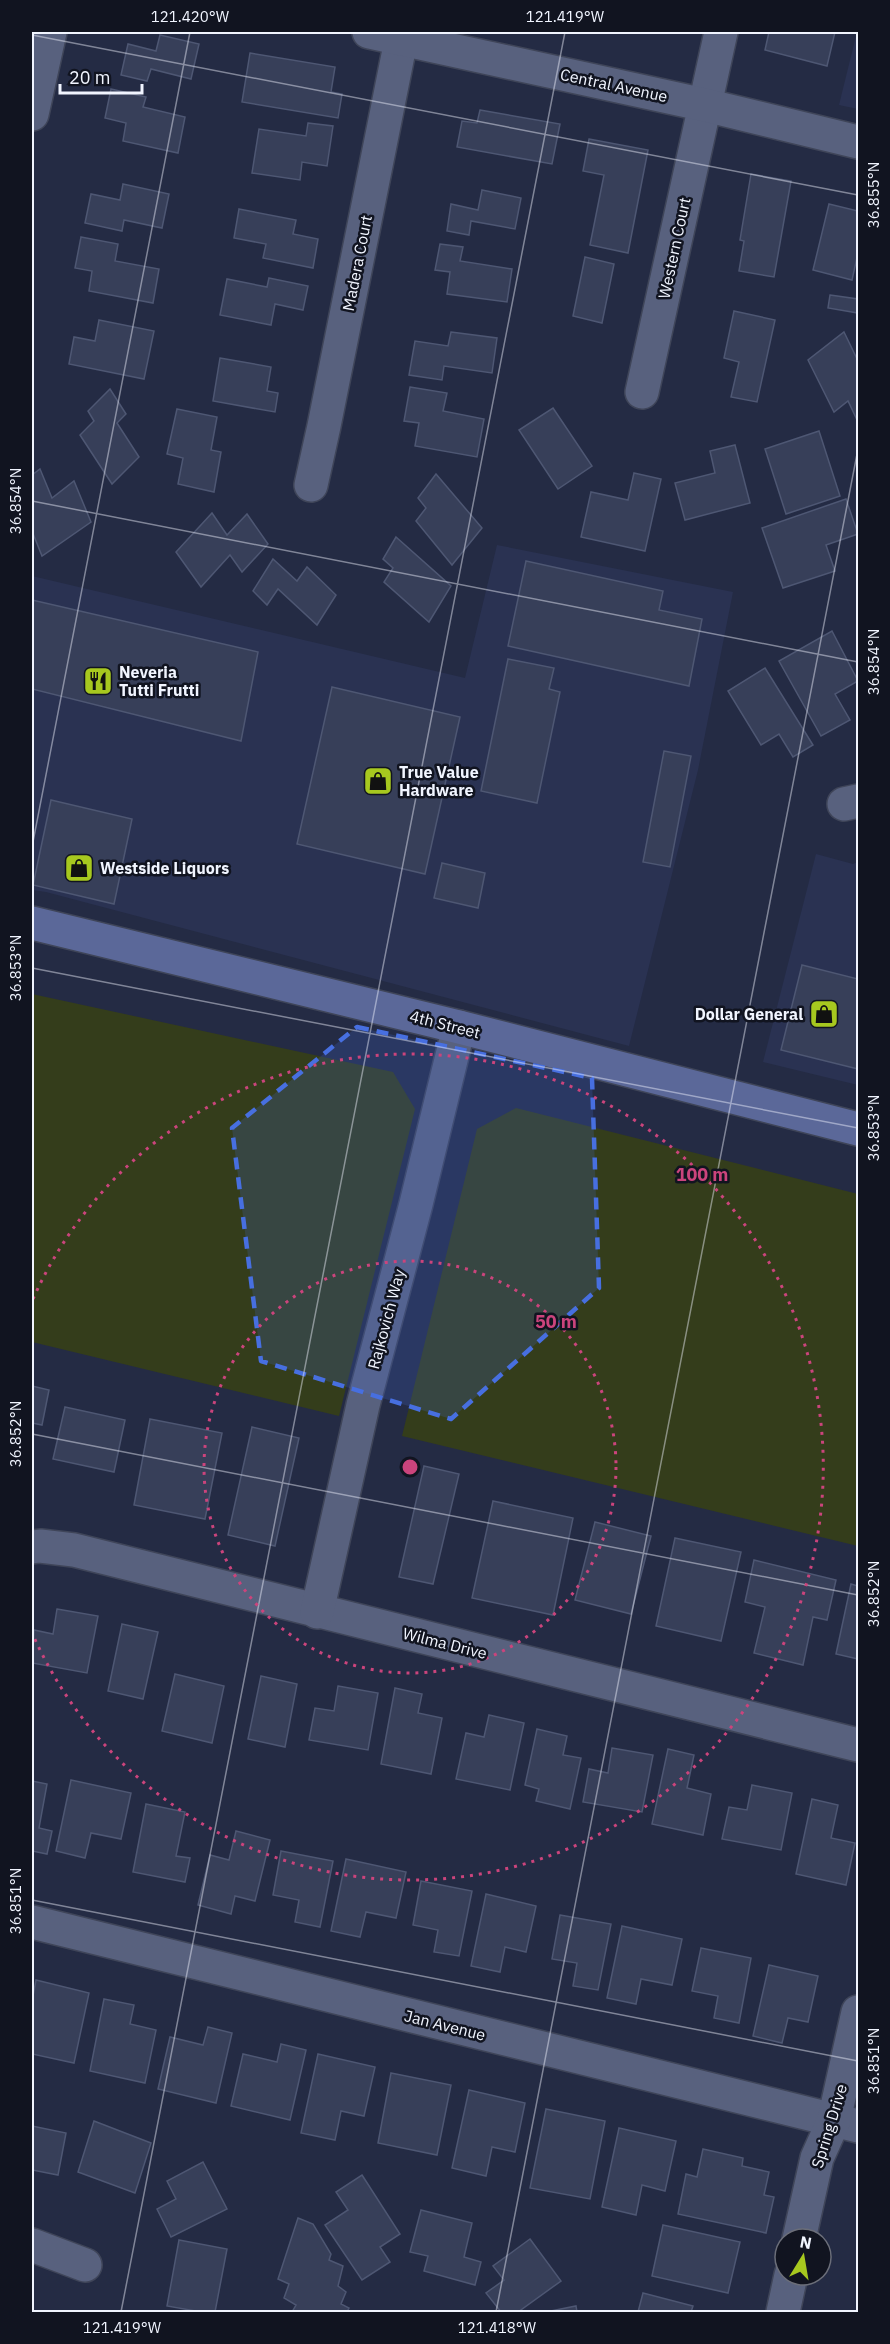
<svg xmlns="http://www.w3.org/2000/svg" width="890" height="2344" font-family="'IBM Plex Sans',sans-serif">
	<rect width="100%" height="100%" fill="#242b44"/>
	<!-- built -->
	<g fill="#2a3252">
		<polygon points="857,32 858,32 858,109 839,105"/>
		<polygon points="497,545 733,592 698,770 629,1046 46,892 32,890 32,576 465,678"/>
		<polygon points="816,854 853,864 858,862 858,1085 763,1062"/>
	</g>
	<!-- grass -->
	<g fill="#343d1b">
		<polygon points="32,994 393,1072 415,1109 339,1416 32,1342"/>
		<polygon points="516,1108 858,1194 858,1546 402,1436 477,1129"/>
	</g>
	<!-- building -->
	<g fill="#373f59" stroke="#4e5773" stroke-width="1.5">
		<polygon points="769,32 835,32 827,66 765,50"/>
		<polygon points="160,35 199,44 191,79 151,69 147,81 121,75 128,44 156,51"/>
		<polygon points="250,53 335,67 331,92 342,94 338,118 242,102"/>
		<polygon points="111,89 146,97 143,107 185,117 178,153 123,141 126,123 105,118"/>
		<polygon points="480,110 560,124 552,164 457,147 462,121 477,123"/>
		<polygon points="308,123 333,126 327,166 302,162 300,180 252,173 259,129 306,136"/>
		<polygon points="589,139 648,150 628,253 590,245 604,175 583,171"/>
		<polygon points="751,174 791,181 774,277 739,271 744,241 740,240"/>
		<polygon points="123,184 169,194 162,228 124,220 122,231 85,223 91,194 120,200"/>
		<polygon points="482,190 521,198 515,229 471,221 469,235 447,231 451,204 478,210"/>
		<polygon points="829,204 858,211 858,253 852,280 813,270"/>
		<polygon points="239,209 296,220 293,234 318,239 313,268 263,258 266,244 234,238"/>
		<polygon points="81,237 118,244 115,261 159,269 153,303 89,291 92,271 75,268"/>
		<polygon points="440,244 463,247 460,261 512,269 507,302 447,294 450,272 435,270"/>
		<polygon points="585,257 614,264 602,323 573,316"/>
		<polygon points="269,278 308,286 303,310 275,304 271,325 220,315 227,279 267,287"/>
		<polygon points="830,295 858,299 858,313 828,308"/>
		<polygon points="734,311 775,320 757,402 731,397 739,362 724,358"/>
		<polygon points="99,320 154,331 144,379 69,364 74,337 95,341"/>
		<polygon points="451,332 497,338 492,373 444,366 442,380 409,375 415,341 448,346"/>
		<polygon points="844,332 858,361 858,422 848,401 834,412 808,360"/>
		<polygon points="220,358 271,367 267,391 278,393 275,412 213,401"/>
		<polygon points="410,387 447,393 443,411 484,419 477,457 415,446 419,423 404,421"/>
		<polygon points="110,389 126,414 117,423 139,457 112,484 80,435 94,421 88,411"/>
		<polygon points="553,408 592,466 558,489 519,430"/>
		<polygon points="177,409 217,417 211,450 221,452 214,492 178,484 183,458 167,454"/>
		<polygon points="819,431 840,496 786,514 765,449"/>
		<polygon points="735,445 750,503 685,520 675,483 715,473 710,451"/>
		<polygon points="40,469 52,498 74,481 91,522 42,556 32,531 32,475"/>
		<polygon points="634,473 661,479 645,551 581,537 591,492 628,500"/>
		<polygon points="436,474 482,528 452,565 416,521 426,508 418,498"/>
		<polygon points="846,499 858,534 826,545 835,571 783,588 762,528"/>
		<polygon points="212,513 227,535 247,514 268,544 242,572 230,555 201,587 176,552"/>
		<polygon points="396,537 451,586 429,622 384,582 393,568 383,559"/>
		<polygon points="273,559 297,581 307,567 336,595 317,625 278,589 267,605 253,591"/>
		<polygon points="526,561 663,591 659,610 702,619 689,686 508,646"/>
		<polygon points="32,600 258,652 241,741 32,689"/>
		<polygon points="832,631 858,681 835,694 850,720 821,736 779,661"/>
		<polygon points="508,659 554,668 549,689 560,692 537,803 481,791"/>
		<polygon points="765,668 813,745 793,757 779,734 761,745 728,691"/>
		<polygon points="332,687 460,717 425,874 297,844"/>
		<polygon points="664,751 691,756 670,867 643,862"/>
		<polygon points="51,800 132,819 114,904 33,885"/>
		<polygon points="442,863 485,873 478,908 434,898"/>
		<polygon points="802,965 858,979 858,1069 781,1050"/>
		<polygon points="32,1386 49,1390 42,1425 32,1423"/>
		<polygon points="65,1407 125,1420 114,1472 53,1459"/>
		<polygon points="150,1419 222,1433 205,1519 134,1505"/>
		<polygon points="252,1427 299,1438 275,1546 228,1535"/>
		<polygon points="424,1466 459,1474 433,1584 399,1577"/>
		<polygon points="493,1501 573,1518 553,1615 472,1598"/>
		<polygon points="595,1522 651,1536 631,1614 575,1600"/>
		<polygon points="675,1538 741,1552 721,1641 656,1626"/>
		<polygon points="754,1560 836,1580 827,1620 813,1617 803,1665 754,1653 765,1607 745,1602"/>
		<polygon points="851,1584 858,1586 858,1659 836,1654"/>
		<polygon points="57,1609 98,1616 87,1673 32,1663 34,1630 53,1634"/>
		<polygon points="122,1624 158,1632 143,1699 108,1691"/>
		<polygon points="175,1674 224,1686 212,1743 162,1731"/>
		<polygon points="261,1676 297,1684 285,1747 248,1739"/>
		<polygon points="338,1686 378,1693 368,1750 309,1740 315,1708 334,1711"/>
		<polygon points="395,1688 422,1694 418,1713 442,1718 431,1774 381,1764"/>
		<polygon points="489,1715 524,1723 510,1790 456,1779 466,1733 484,1737"/>
		<polygon points="537,1729 567,1736 563,1755 581,1758 570,1809 536,1801 539,1789 525,1785"/>
		<polygon points="612,1748 653,1755 642,1812 583,1802 589,1769 608,1773"/>
		<polygon points="668,1749 694,1755 687,1788 711,1794 703,1835 652,1824"/>
		<polygon points="71,1780 131,1793 121,1839 91,1833 85,1858 56,1851"/>
		<polygon points="32,1781 47,1784 39,1828 52,1831 47,1854 32,1851"/>
		<polygon points="752,1785 792,1793 781,1850 722,1839 729,1807 747,1810"/>
		<polygon points="812,1799 838,1805 831,1838 855,1843 846,1885 796,1874"/>
		<polygon points="146,1804 185,1812 176,1856 190,1858 185,1882 133,1872"/>
		<polygon points="236,1831 270,1840 255,1901 235,1896 231,1914 198,1905 210,1855 229,1860"/>
		<polygon points="281,1851 333,1861 320,1927 295,1922 299,1900 273,1895"/>
		<polygon points="346,1859 406,1872 396,1918 366,1912 360,1937 331,1931"/>
		<polygon points="421,1881 472,1891 459,1956 434,1952 438,1930 413,1925"/>
		<polygon points="486,1894 536,1906 526,1952 505,1947 500,1972 471,1966"/>
		<polygon points="560,1915 611,1924 598,1990 573,1986 577,1963 552,1959"/>
		<polygon points="622,1926 682,1939 672,1985 641,1979 636,2004 607,1998"/>
		<polygon points="701,1948 751,1958 739,2023 714,2018 718,1996 692,1991"/>
		<polygon points="769,1965 818,1976 808,2022 788,2018 782,2043 753,2036"/>
		<polygon points="36,1980 89,1993 74,2063 32,2054 32,2001"/>
		<polygon points="104,1999 134,2005 130,2024 156,2030 145,2083 90,2071"/>
		<polygon points="208,2027 232,2033 216,2103 158,2089 170,2037 203,2045"/>
		<polygon points="281,2044 306,2050 290,2120 231,2106 243,2054 277,2062"/>
		<polygon points="318,2054 375,2067 364,2116 341,2111 335,2140 301,2133"/>
		<polygon points="391,2073 451,2085 437,2155 378,2143"/>
		<polygon points="469,2090 525,2103 515,2152 492,2147 486,2176 452,2168"/>
		<polygon points="546,2109 605,2121 590,2199 530,2188"/>
		<polygon points="94,2121 151,2143 135,2193 78,2172"/>
		<polygon points="32,2126 66,2133 58,2175 32,2170"/>
		<polygon points="619,2128 676,2141 665,2191 642,2185 636,2215 602,2207"/>
		<polygon points="703,2149 743,2158 742,2166 769,2172 764,2195 774,2197 766,2233 678,2214 686,2174 697,2177"/>
		<polygon points="203,2162 227,2209 171,2237 157,2209 176,2199 167,2181"/>
		<polygon points="362,2175 400,2234 380,2247 390,2262 362,2280 325,2225 348,2210 336,2192"/>
		<polygon points="421,2210 472,2223 464,2257 481,2262 475,2285 424,2271 428,2256 410,2252"/>
		<polygon points="298,2218 313,2224 331,2254 329,2260 343,2266 338,2286 346,2292 341,2304 349,2308 347,2312 292,2312 296,2305 284,2298 289,2284 278,2279"/>
		<polygon points="663,2225 740,2242 728,2293 652,2276"/>
		<polygon points="530,2239 561,2281 518,2312 501,2312 486,2293 504,2280 493,2266"/>
		<polygon points="179,2240 227,2249 215,2312 201,2312 167,2306"/>
		<polygon points="643,2293 693,2306 691,2312 638,2312"/>
		<polygon points="576,2306 577,2312 546,2312"/>
	</g>
	<g fill="none" stroke-linecap="round" stroke-linejoin="round">
		<!-- minor casing -->
		<g stroke="#3f4559" stroke-width="36">
			<g id="minor">
				<polyline points="32,114 50,32"/>
				<polyline points="642,392 721,32"/>
				<polyline points="311,485 324,426 401,40"/>
				<polyline points="844,804 858,801"/>
				<polyline points="32,1547 40,1546 74,1550 858,1745"/>
				<polyline points="317,1612 363,1405 416,1204 459,1027"/>
				<polyline points="32,1922 858,2126"/>
				<polyline points="799,2239 817,2158 834,2120 858,2012"/>
				<polyline points="32,2245 85,2265"/>
				<polyline points="783,2312 791,2275"/>
			</g>
		</g>
		<!-- tertiary casing -->
		<g stroke="#3f4559" stroke-width="36">
			<polyline id="tertiary" points="369,32 705,105 858,142"/>
		</g>
		<!-- secondary casing -->
		<g stroke="#3f4559" stroke-width="36">
			<polyline id="secondary" points="32,923 459,1027 858,1129"/>
		</g>
		<!-- minor -->
		<use href="#minor" stroke="#58617e" stroke-width="33"/>
		<!-- tertiary -->
		<use href="#tertiary" stroke="#58617e" stroke-width="33"/>
		<!-- secondary -->
		<use href="#secondary" stroke="#5b6899" stroke-width="33"/>
	</g>
	<!-- marked area -->
	<path fill="#476fe0" fill-opacity="0.2" stroke="#476fe0" stroke-width="4.5" stroke-dasharray="12 8" stroke-linejoin="round" d="M357,1027L592,1078L599,1288L451,1419L261,1361L232,1128Z"/>
	<!-- ticks -->
	<path fill="none" stroke="#f1f5ff" stroke-width="1.5" stroke-opacity="0.45" d="M32,35L858,195M32,501L858,662M32,847L190,32M32,968L858,1128M32,1434L858,1595M32,1900L858,2061M121,2312L565,32M496,2312L858,449"/>
	<!-- distance rings -->
	<g fill="none" stroke="#cb447c" stroke-width="3" stroke-dasharray="3 6">
		<circle cx="410" cy="1467" r="206"/>
		<path d="M33 1299A413 413 0 1 1 33 1635"/>
	</g>
	<!-- icons -->
	<defs>
		<g id="restaurant-square" transform="scale(1.5)"><rect x="-9" y="-9" width="18" height="18" rx="4" fill="#a7c81f" stroke="#111420"/><path d="M-5-6h1v4h1v-4h1v4h1v-4h1v5L-1.5 .5V6h-2V.5L-5-1ZM5-6V6H3V1.5H1.5Q1.5-4 5-6Z" fill="#111"/></g>
		<g id="shop-square" transform="scale(1.5)"><rect x="-9" y="-9" width="18" height="18" rx="4" fill="#a7c81f" stroke="#111420"/><path d="M-5-2.5h2.3a2.7 3.5 0 0 1 5.4 0H5L5.5 6h-11ZM-1.5-2.5h3a1.5 2.3 0 0 0-3 0Z" fill="#111"/></g>
	</defs>
	<g fill-rule="evenodd">
		<use href="#restaurant-square" x="98" y="681"/>
		<use href="#shop-square" x="378" y="781"/>
		<use href="#shop-square" x="79" y="868"/>
		<use href="#shop-square" x="824" y="1014"/>
	</g>
	<g text-anchor="middle" dominant-baseline="central" stroke-width="5" stroke-linejoin="round" paint-order="stroke">
		<!-- street labels -->
		<g font-size="16" fill="#f1f5ff" stroke="#111420">
			<text transform="translate(614 85) rotate(12)">Central Avenue</text>
			<text transform="translate(674 248) rotate(-78)">Western Court</text>
			<text transform="translate(357 263) rotate(-79)">Madera Court</text>
			<text transform="translate(445 1024) rotate(14)">4th Street</text>
			<text transform="translate(386 1319) rotate(-75)">Rajkovich Way</text>
			<text transform="translate(445 1643) rotate(14)">Wilma Drive</text>
			<text transform="translate(445 2025) rotate(14)">Jan Avenue</text>
			<text transform="translate(829 2126) rotate(-73)">Spring Drive</text>
		</g>
		<!-- poi labels -->
		<g font-size="16" font-weight="bold" fill="#f1f5ff" stroke="#111420" text-anchor="start">
			<text x="119" y="672">Neveria<tspan x="119" dy="18">Tutti Frutti</tspan></text>
			<text x="399" y="772">True Value<tspan x="399" dy="18">Hardware</tspan></text>
			<text x="100" y="868">Westside Liquors</text>
			<text x="803" y="1014" text-anchor="end">Dollar General</text>
		</g>
	</g>
	<circle cx="410" cy="1467" r="9" fill="#cb447c" stroke="#111420" stroke-width="3"/>
	<g font-size="18" text-anchor="middle" font-weight="bold" fill="#cb447c" stroke="#111420" stroke-width="5" stroke-linejoin="round" paint-order="stroke">
		<text x="702" y="1181">100 m</text>
		<text x="556" y="1328">50 m</text>
	</g>
	<!-- border -->
	<rect width="890" height="2344" fill="none" stroke="#111420" stroke-width="66"/>
	<!-- north arrow -->
	<g transform="translate(803 2257) rotate(11)"><circle r="28" fill="#111420" stroke="#6b6e79" stroke-width="1.5"/>
	<path d="M0-4.5L10 22L0 15L-10 22Z" fill="#a7c81f"/>
	<text y="-9" font-size="16" font-weight="bold" text-anchor="middle" fill="#f1f5ff">N</text>
	</g>
	<!-- scale -->
	<path d="M60 84v9h82v-9" fill="none" stroke="#f1f5ff" stroke-width="3"/>
	<text x="69" y="84" font-size="18" fill="#f1f5ff" stroke="#111420" stroke-width="4.5" paint-order="stroke">20 m</text>
	<rect x="33" y="33" width="824" height="2278" fill="none" stroke="#f1f5ff" stroke-width="2"/>
	<g font-size="15" text-anchor="middle" fill="#f1f5ff">
		<text x="190" y="22">121.420°W</text>
		<text x="565" y="22">121.419°W</text>
		<text transform="translate(874 195) rotate(-90)" y="5">36.855°N</text>
		<text transform="translate(16 501) rotate(-90)" y="5">36.854°N</text>
		<text transform="translate(874 662) rotate(-90)" y="5">36.854°N</text>
		<text transform="translate(16 968) rotate(-90)" y="5">36.853°N</text>
		<text transform="translate(874 1128) rotate(-90)" y="5">36.853°N</text>
		<text transform="translate(16 1434) rotate(-90)" y="5">36.852°N</text>
		<text transform="translate(874 1594) rotate(-90)" y="5">36.852°N</text>
		<text transform="translate(16 1901) rotate(-90)" y="5">36.851°N</text>
		<text transform="translate(874 2061) rotate(-90)" y="5">36.851°N</text>
		<text x="122" y="2333">121.419°W</text>
		<text x="497" y="2333">121.418°W</text>
	</g>
</svg>
